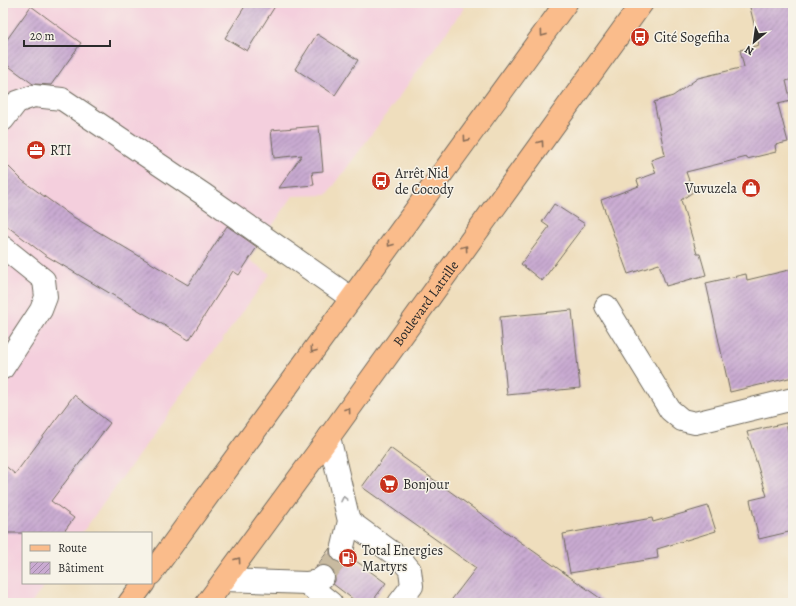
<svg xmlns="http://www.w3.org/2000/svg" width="796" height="606" font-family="Alegreya,serif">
	<defs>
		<pattern id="building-hatch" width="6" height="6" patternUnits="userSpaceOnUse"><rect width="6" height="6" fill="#c9aad1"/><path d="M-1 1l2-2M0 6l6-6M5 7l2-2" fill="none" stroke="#a38baa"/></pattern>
	</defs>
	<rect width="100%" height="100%" fill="#f7f3e8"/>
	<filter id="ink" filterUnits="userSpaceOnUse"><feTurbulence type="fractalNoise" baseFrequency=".025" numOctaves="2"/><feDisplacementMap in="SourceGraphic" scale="8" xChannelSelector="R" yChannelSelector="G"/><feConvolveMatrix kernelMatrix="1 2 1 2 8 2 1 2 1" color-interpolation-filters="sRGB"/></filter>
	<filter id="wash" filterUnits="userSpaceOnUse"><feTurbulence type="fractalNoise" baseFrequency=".012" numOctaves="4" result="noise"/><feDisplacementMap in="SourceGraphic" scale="16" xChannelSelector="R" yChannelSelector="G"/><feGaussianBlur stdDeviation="0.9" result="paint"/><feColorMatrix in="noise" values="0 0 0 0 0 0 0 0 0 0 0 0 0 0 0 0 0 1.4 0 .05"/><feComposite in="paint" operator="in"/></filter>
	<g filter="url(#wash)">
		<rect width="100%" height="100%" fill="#efdebd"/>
		<!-- built -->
		<polygon fill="#f4cfdd" points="3,3 457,3 464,8 327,195 293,196 270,229 258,234 244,256 270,274 82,533 23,533 23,583 46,583 32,603 3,603"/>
		<g id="blocks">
			<!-- building -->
			<g fill="url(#building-hatch)">
				<polygon points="247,3 277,3 247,51 225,38"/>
				<polygon points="749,3 793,3 793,79 786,81 791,101 778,104 788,142 775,145 776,152 747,159 747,157 686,172 693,192 681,200 697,254 700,254 706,275 666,286 659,264 628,274 601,200 639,186 637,180 656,173 651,160 665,155 654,102 673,96 698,78 744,67 740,50 759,45"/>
				<polygon points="31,6 81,43 51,85 33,84 3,62 3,45"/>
				<polygon points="317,34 358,60 335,95 295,69"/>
				<polygon points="319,126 323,171 312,172 314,185 279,188 302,155 274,158 271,130"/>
				<polygon points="3,161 23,181 70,215 188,285 227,226 257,247 239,275 233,271 189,340 45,255 3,223"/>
				<polygon points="554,204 585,224 542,281 521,264 549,227 542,222"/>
				<polygon points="793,269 793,377 730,392 706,283 746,274 747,280"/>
				<polygon points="572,310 580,388 507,395 500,317"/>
				<polygon points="74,395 110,423 51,501 74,518 63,533 3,533 3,464 15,474"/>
				<polygon points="786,423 793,451 793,531 759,539 750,500 767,496 747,432"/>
				<polygon points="390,448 502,529 607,603 449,603 476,568 362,487"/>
				<polygon points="708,506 716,531 657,549 658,558 570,573 563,534 652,518 653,522"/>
				<polygon points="330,548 330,555 334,560 339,563 345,563 352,558 386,583 371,603 358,603 333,584 335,581 335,575 332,569 328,566 322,565 316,567"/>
			</g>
		</g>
	</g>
	<g filter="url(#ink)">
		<use href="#blocks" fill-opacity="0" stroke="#706a5e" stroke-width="1"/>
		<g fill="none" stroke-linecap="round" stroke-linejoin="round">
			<!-- minor-tunnel -->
			<polyline stroke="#c8baa0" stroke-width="22" stroke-dasharray="22 11" stroke-linecap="butt" points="323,577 342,551"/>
			<!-- minor casing -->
			<g stroke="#706a5e" stroke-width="24">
				<g id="minor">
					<polyline points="3,120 17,102 34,96 62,99 203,194 351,298"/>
					<polyline points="3,247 44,280 46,297 41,310 3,368"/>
					<polyline points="606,306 670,410 682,420 695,423 793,399"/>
					<polyline points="329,437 349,521 342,551"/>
					<polyline points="349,521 401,559 410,570 412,586 399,603"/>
					<polyline points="224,580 306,583 318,581 323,577"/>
					<polyline points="306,583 331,603"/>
				</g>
			</g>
			<!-- major casing -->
			<g stroke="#706a5e" stroke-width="24">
				<g id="major">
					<polyline points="151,574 566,3"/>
					<polyline points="129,603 144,583"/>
					<path id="s1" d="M207,603L329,437L642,3"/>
				</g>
			</g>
			<!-- minor -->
			<use href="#minor" stroke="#fff" stroke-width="22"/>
			<!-- major -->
			<use href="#major" stroke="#fabc8b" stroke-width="22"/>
		</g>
		<!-- one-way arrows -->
		<defs><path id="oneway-chevron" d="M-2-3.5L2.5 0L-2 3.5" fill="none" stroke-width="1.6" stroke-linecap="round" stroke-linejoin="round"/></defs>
		<g stroke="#886c56">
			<use href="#oneway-chevron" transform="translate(543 34) rotate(126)"/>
			<use href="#oneway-chevron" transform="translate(466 139) rotate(126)"/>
			<use href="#oneway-chevron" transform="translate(541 143) rotate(-54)"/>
			<use href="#oneway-chevron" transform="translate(390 244) rotate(126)"/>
			<use href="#oneway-chevron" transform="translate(465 248) rotate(-54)"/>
			<use href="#oneway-chevron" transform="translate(313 350) rotate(126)"/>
			<use href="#oneway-chevron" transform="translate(348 410) rotate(-54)"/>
			<use href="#oneway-chevron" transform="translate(238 560) rotate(-54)"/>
		</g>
		<use stroke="#a0a0a0" href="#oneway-chevron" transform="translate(344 499) rotate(-102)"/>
	</g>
	<!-- icons -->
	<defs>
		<g id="bus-disc" transform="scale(1)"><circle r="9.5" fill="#c8321e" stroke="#f7f3e8"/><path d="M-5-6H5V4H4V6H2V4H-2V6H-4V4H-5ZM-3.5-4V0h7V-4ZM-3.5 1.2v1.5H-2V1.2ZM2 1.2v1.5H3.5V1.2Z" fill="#fff"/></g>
		<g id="office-disc" transform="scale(1)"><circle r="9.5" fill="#c8321e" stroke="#f7f3e8"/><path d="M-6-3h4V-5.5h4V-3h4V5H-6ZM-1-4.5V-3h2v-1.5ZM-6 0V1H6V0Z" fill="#fff"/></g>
		<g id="shop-disc" transform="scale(1)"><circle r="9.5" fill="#c8321e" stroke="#f7f3e8"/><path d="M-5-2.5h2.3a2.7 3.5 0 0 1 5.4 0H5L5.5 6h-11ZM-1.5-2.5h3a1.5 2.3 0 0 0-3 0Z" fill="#fff"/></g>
		<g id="supermarket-disc" transform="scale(1)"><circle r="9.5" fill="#c8321e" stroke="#f7f3e8"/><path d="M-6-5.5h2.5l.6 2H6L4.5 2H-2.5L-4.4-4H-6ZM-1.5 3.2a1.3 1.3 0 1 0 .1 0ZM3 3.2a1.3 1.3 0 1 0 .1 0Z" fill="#fff"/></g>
		<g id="fuel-disc" transform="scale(1)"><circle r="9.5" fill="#c8321e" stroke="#f7f3e8"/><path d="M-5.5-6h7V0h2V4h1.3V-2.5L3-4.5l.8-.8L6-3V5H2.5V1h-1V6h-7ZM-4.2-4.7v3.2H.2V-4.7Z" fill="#fff"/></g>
	</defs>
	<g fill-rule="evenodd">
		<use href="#bus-disc" x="640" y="37"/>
		<use href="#office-disc" x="36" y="150"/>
		<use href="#bus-disc" x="381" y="181"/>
		<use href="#shop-disc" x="751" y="188"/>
		<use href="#supermarket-disc" x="389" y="484"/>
		<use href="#fuel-disc" x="348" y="558"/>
	</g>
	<g text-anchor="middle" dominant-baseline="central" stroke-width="3" stroke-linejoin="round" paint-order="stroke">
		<!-- poi labels -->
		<g font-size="14" fill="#2b2b2b" stroke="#f7f3e8" text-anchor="start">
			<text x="654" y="37">Cité Sogefiha</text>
			<text x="50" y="150">RTI</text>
			<text x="395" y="173">Arrêt Nid<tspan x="395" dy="16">de Cocody</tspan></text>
			<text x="737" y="188" text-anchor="end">Vuvuzela</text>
			<text x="403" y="484">Bonjour</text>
			<text x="362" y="550">Total Energies<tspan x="362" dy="16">Martyrs</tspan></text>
		</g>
		<!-- street labels -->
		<g font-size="14" fill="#2b2b2b" stroke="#f7f3e8">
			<text stroke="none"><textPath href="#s1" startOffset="371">Boulevard Latrille</textPath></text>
		</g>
	</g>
	<!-- margin -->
	<rect width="796" height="606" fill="none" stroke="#f7f3e8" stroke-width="16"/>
	<!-- legend -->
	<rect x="22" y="532" width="130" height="52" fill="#f7f3e8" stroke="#a5a39c"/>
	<rect x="30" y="545" width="20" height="6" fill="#fabc8b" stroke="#a5a39c"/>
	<text x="58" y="552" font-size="12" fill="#2b2b2b">Route</text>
	<rect x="30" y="562" width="20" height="12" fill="url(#building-hatch)" stroke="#a5a39c"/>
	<text x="58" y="572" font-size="12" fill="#2b2b2b">Bâtiment</text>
	<!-- north arrow -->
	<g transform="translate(754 42) rotate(209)" stroke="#f7f3e8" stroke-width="3" paint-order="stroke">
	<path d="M0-3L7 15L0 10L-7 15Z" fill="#2b2b2b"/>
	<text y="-6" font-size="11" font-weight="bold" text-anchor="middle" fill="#2b2b2b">N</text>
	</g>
	<!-- scale -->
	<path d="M24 40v6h86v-6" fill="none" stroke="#2b2b2b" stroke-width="2"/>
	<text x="30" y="40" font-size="12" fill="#2b2b2b" stroke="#f7f3e8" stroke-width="3" paint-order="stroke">20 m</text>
</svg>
